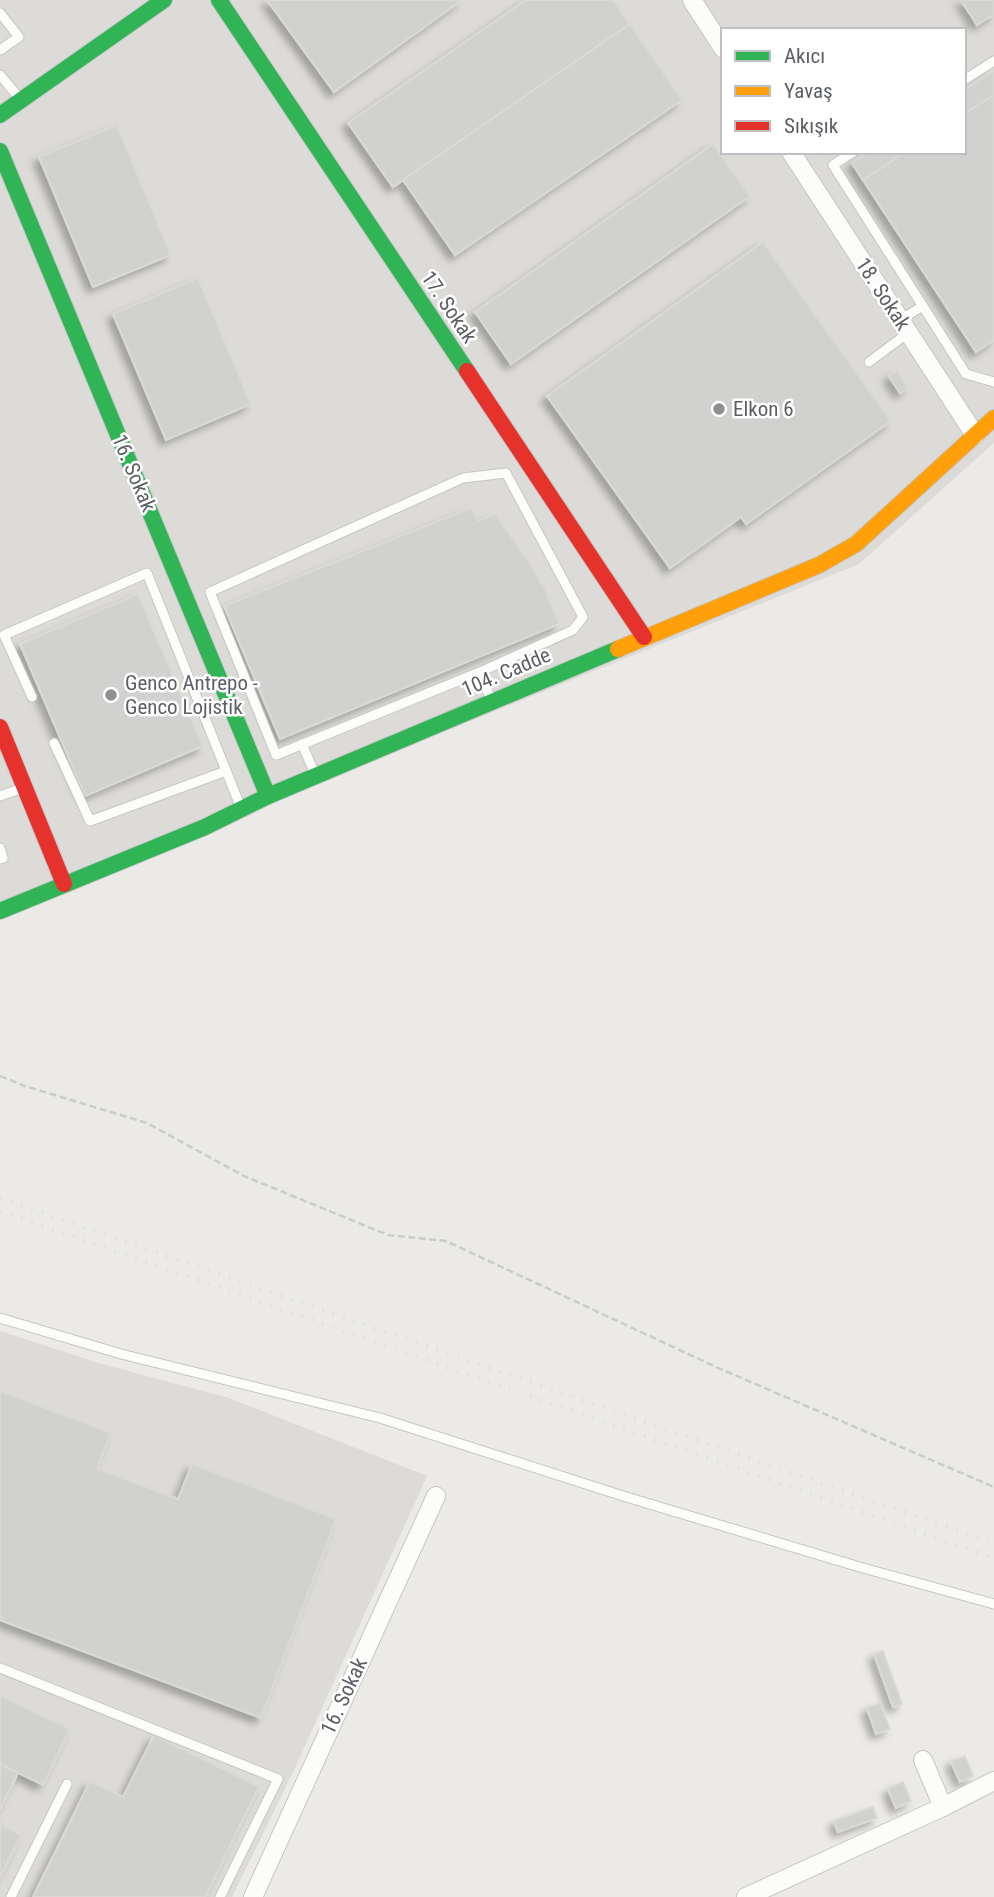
<svg xmlns="http://www.w3.org/2000/svg" width="994" height="1897" font-family="'Roboto Condensed',sans-serif">
	<defs>
		<filter id="shadow"><feDropShadow dx="-5.5" dy="5.5" stdDeviation="3.5" flood-color="#0004"/></filter>
	</defs>
	<rect width="100%" height="100%" fill="#ebeae6"/>
	<!-- industrial -->
	<g fill="#dcdbd7" fill-rule="evenodd">
		<path d="M0,0H994V443L859,564L0,911ZM723,30H964V152H723Z"/>
		<polygon points="0,1331 102,1364 229,1398 427,1476 294,1770 232,1897 0,1897"/>
	</g>
	<!-- building -->
	<g fill="#d1d1cf" stroke="#dad9d6" stroke-width="2" filter="url(#shadow)">
		<polygon points="267,0 462,0 334,92"/>
		<polygon points="526,0 613,0 630,24 393,187 348,123"/>
		<polygon points="961,0 994,0 994,14 977,25"/>
		<polygon points="630,24 682,100 455,255 403,180"/>
		<polygon points="994,71 994,95 964,114 964,90"/>
		<polygon points="994,95 994,340 976,352 863,180 905,152 964,152 964,114"/>
		<polygon points="117,125 171,255 93,287 39,157"/>
		<polygon points="713,144 750,196 511,364 475,312"/>
		<polygon points="869,152 905,152 863,180 852,163"/>
		<polygon points="763,242 891,421 746,524 741,517 670,568 547,396"/>
		<polygon points="198,278 251,404 166,440 113,314"/>
		<polygon points="897,371 908,387 900,393 889,376"/>
		<polygon points="471,508 478,521 495,514 529,562 545,589 559,624 280,739 224,606"/>
		<polygon points="138,594 203,746 85,796 20,644"/>
		<polygon points="0,1391 111,1433 97,1469 178,1499 192,1464 336,1519 261,1718 0,1620"/>
		<polygon points="883,1651 902,1704 893,1707 874,1654"/>
		<polygon points="0,1695 70,1729 43,1785 0,1764"/>
		<polygon points="880,1703 890,1729 876,1734 867,1708"/>
		<polygon points="154,1735 259,1787 205,1897 33,1897 90,1781 123,1797"/>
		<polygon points="965,1756 973,1776 960,1782 951,1761"/>
		<polygon points="0,1764 18,1773 0,1810"/>
		<polygon points="903,1782 911,1801 896,1808 888,1789"/>
		<polygon points="873,1807 877,1818 838,1832 834,1821"/>
		<polygon points="0,1824 21,1835 0,1878"/>
	</g>
	<g fill="none" stroke-linecap="round" stroke-linejoin="round">
		<!-- lane casing -->
		<g stroke="#c7c6c6" stroke-width="11">
			<g id="lane">
				<polyline points="0,13 19,37 0,50"/>
				<polyline points="0,75 20,99"/>
				<polyline points="964,80 994,61"/>
				<polyline points="853,152 833,165 966,374 994,382"/>
				<polyline points="900,320 923,306"/>
				<polyline points="869,362 908,333"/>
				<polygon points="506,473 583,617 573,630 480,672 276,755 210,592 463,478"/>
				<polyline points="480,672 491,700"/>
				<polyline points="32,697 4,635 147,573 241,808"/>
				<polyline points="54,743 90,821 226,771"/>
				<polyline points="302,744 315,774"/>
				<polyline points="0,796 23,788"/>
				<polyline points="0,848 3,858 0,859"/>
				<polyline points="0,1318 121,1354 380,1418 623,1496 863,1568 994,1604"/>
				<polyline points="0,1668 278,1779 220,1897"/>
				<polyline points="11,1897 67,1784"/>
			</g>
		</g>
		<!-- street casing -->
		<g stroke="#c7c6c6" stroke-width="20">
			<g id="street">
				<polyline points="692,0 723,48"/>
				<polyline points="791,152 975,435"/>
				<polyline points="923,1760 943,1807"/>
				<polyline points="253,1897 436,1496"/>
				<polyline points="746,1897 943,1807 994,1781"/>
			</g>
		</g>
		<!-- fast casing -->
		<g stroke="#c6c6c7" stroke-width="18">
			<g id="fast">
				<polyline points="219,0 467,371"/>
				<polyline points="0,115 164,0"/>
				<polyline points="0,151 268,796"/>
				<polyline points="0,911 205,827 268,796 618,649"/>
			</g>
		</g>
		<!-- slow casing -->
		<g stroke="#c6c6c7" stroke-width="18">
			<polyline id="slow" points="618,649 819,565 856,544 994,418"/>
		</g>
		<!-- jam casing -->
		<g stroke="#c6c6c7" stroke-width="18">
			<g id="jam">
				<polyline points="467,371 644,637"/>
				<polyline points="0,727 64,884"/>
			</g>
		</g>
		<!-- path -->
		<polyline stroke="#c8ccca" stroke-width="2.5" stroke-dasharray="7 3.5" stroke-linecap="butt" points="0,1076 25,1086 147,1123 244,1176 388,1235 446,1241 716,1367 994,1487"/>
		<!-- lane -->
		<use href="#lane" stroke="#fcfcfb" stroke-width="9"/>
		<!-- street -->
		<use href="#street" stroke="#fcfcfb" stroke-width="18"/>
		<!-- fast -->
		<use href="#fast" stroke="#30b455" stroke-width="16"/>
		<!-- slow -->
		<use href="#slow" stroke="#ff9f0a" stroke-width="16"/>
		<!-- jam -->
		<use href="#jam" stroke="#e5322d" stroke-width="16"/>
		<!-- rail -->
		<g stroke="#e2e2e2" stroke-width="4.5" stroke-dasharray="2 9" stroke-linecap="butt">
			<polyline points="0,1198 994,1543"/>
			<polyline points="0,1211 994,1558"/>
		</g>
	</g>
	<!-- markers -->
	<g fill="#8e9091" stroke="#fff" stroke-width="2.5">
		<circle cx="719" cy="409" r="7"/>
		<circle cx="111" cy="695" r="7"/>
	</g>
	<g text-anchor="middle" dominant-baseline="central" stroke-width="5" stroke-linejoin="round" paint-order="stroke">
		<!-- street labels -->
		<g font-size="21" fill="#5c5f63" stroke="#fff">
			<text transform="translate(883 294) rotate(57)">18. Sokak</text>
			<text transform="translate(449 307) rotate(56)">17. Sokak</text>
			<text transform="translate(134 473) rotate(67)">16. Sokak</text>
			<text transform="translate(506 672) rotate(-23)">104. Cadde</text>
			<text transform="translate(344 1696) rotate(-65)">16. Sokak</text>
		</g>
		<!-- poi labels -->
		<g font-size="21" fill="#5c5f63" stroke="#fff" text-anchor="start">
			<text x="733" y="409">Elkon 6</text>
			<text x="125" y="683">Genco Antrepo -<tspan x="125" dy="24">Genco Lojistik</tspan></text>
		</g>
	</g>
	<!-- legend -->
	<rect x="721" y="28" width="245" height="126" fill="#ffffff" stroke="#bebfc1" stroke-width="2"/>
	<rect x="735" y="51" width="35" height="10" fill="#30b455" stroke="#bebfc1" stroke-width="2"/>
	<text x="784" y="63" font-size="21" fill="#5c5f63">Akıcı</text>
	<rect x="735" y="86" width="35" height="10" fill="#ff9f0a" stroke="#bebfc1" stroke-width="2"/>
	<text x="784" y="98" font-size="21" fill="#5c5f63">Yavaş</text>
	<rect x="735" y="121" width="35" height="10" fill="#e5322d" stroke="#bebfc1" stroke-width="2"/>
	<text x="784" y="133" font-size="21" fill="#5c5f63">Sıkışık</text>
</svg>
